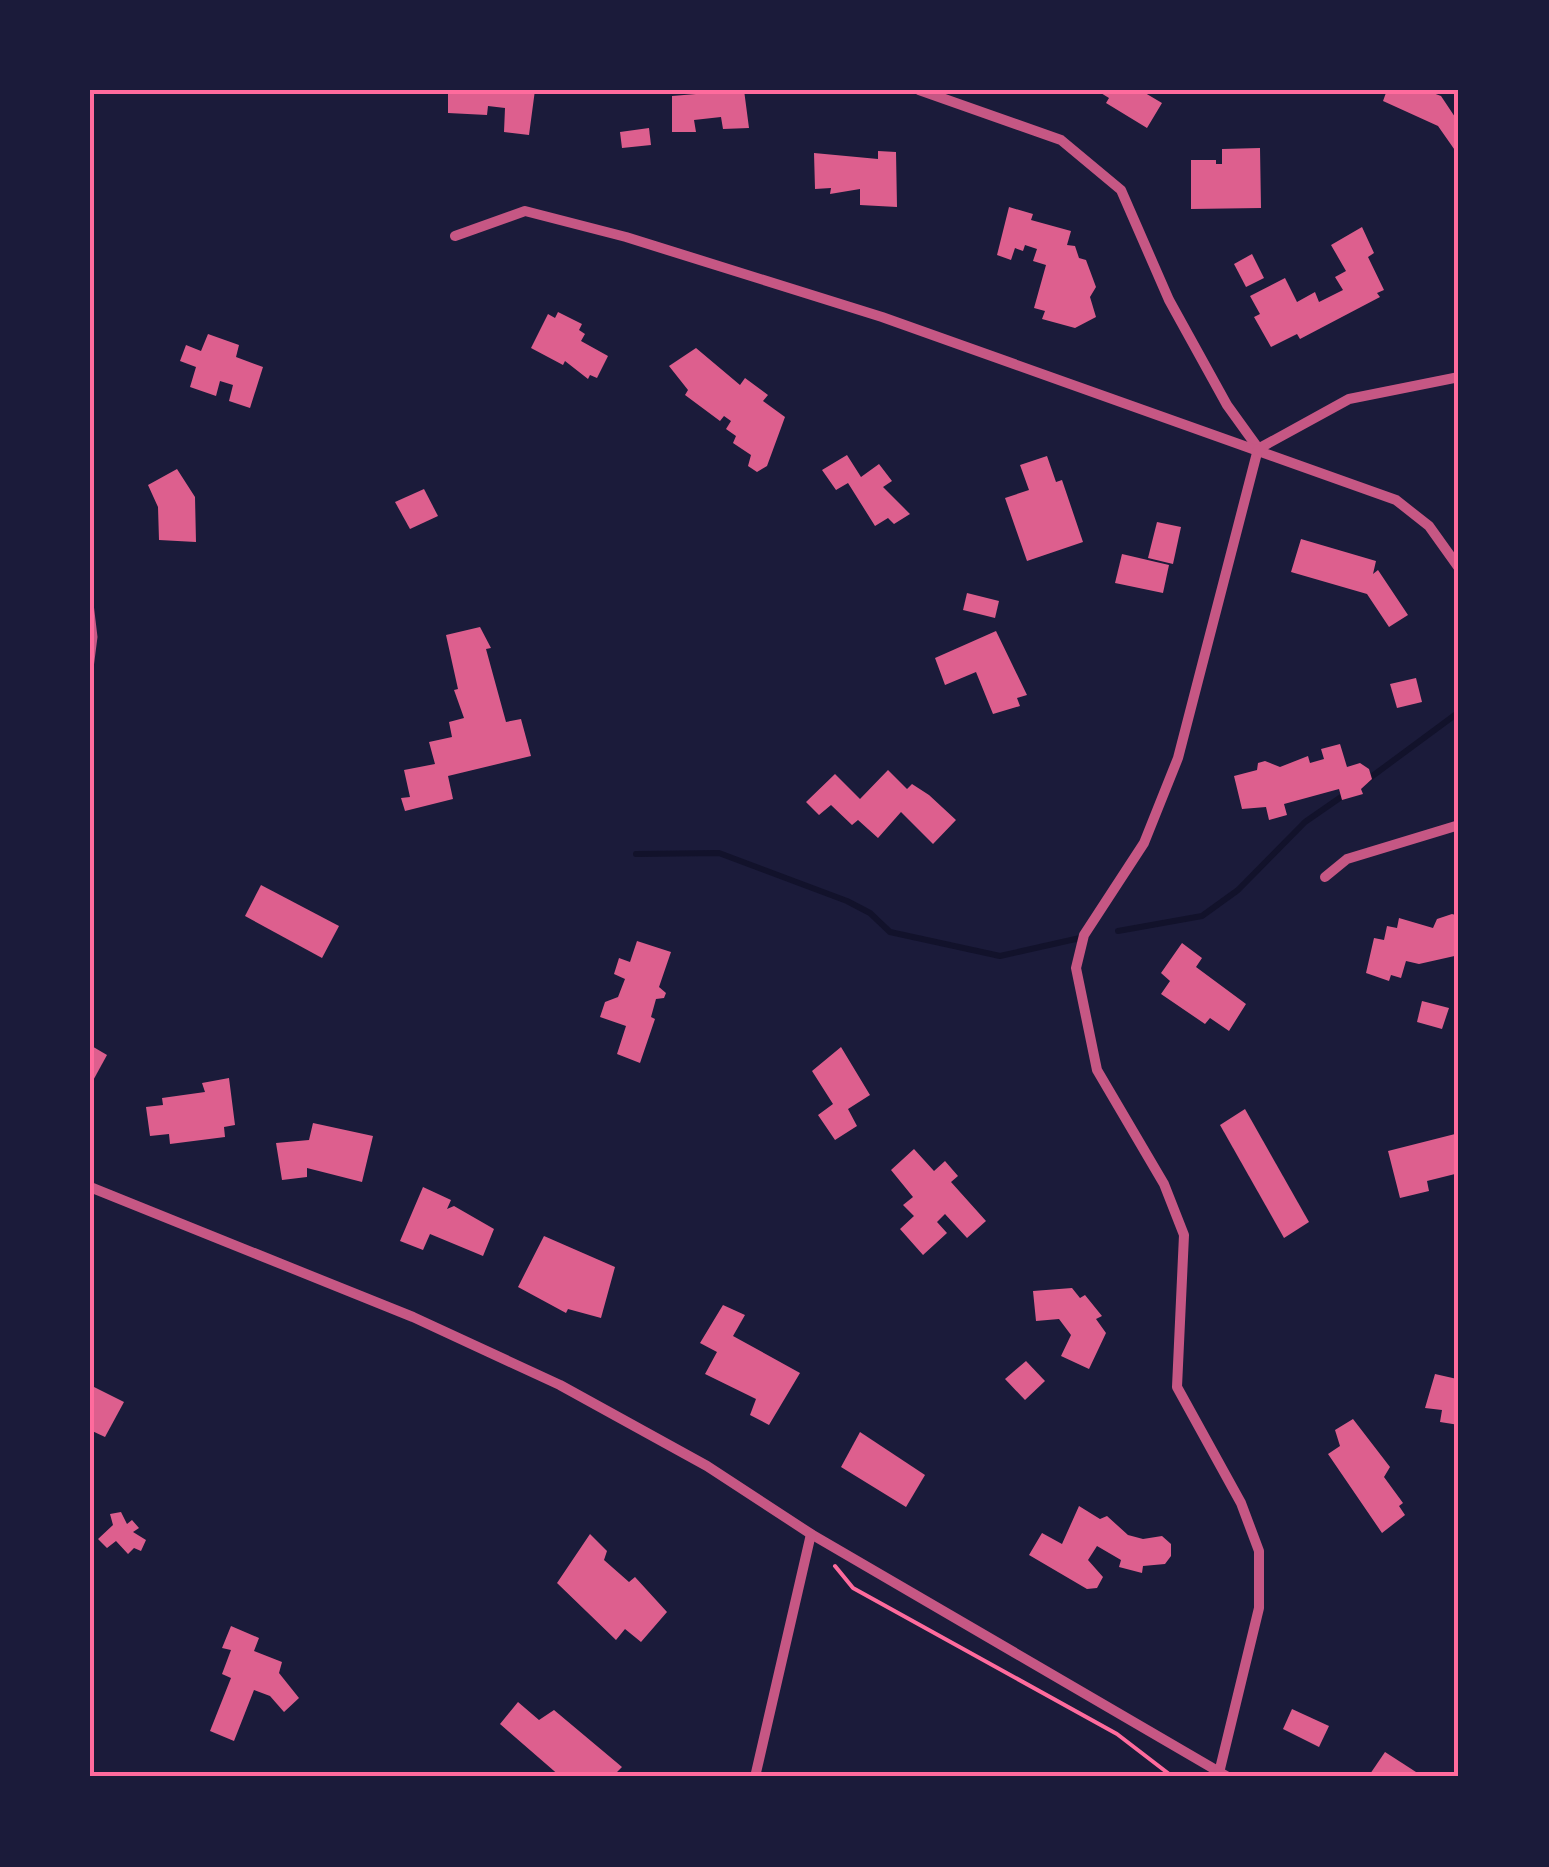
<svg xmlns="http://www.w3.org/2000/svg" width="1549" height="1867" font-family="Barlow,sans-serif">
	<rect width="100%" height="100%" fill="#1b1b3a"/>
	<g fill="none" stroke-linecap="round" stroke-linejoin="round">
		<!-- stream -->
		<g stroke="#12122b" stroke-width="6">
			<polyline points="1367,780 1459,712"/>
			<polyline points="636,854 719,853 847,901 870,913 890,932 1000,956 1080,938"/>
			<polyline points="1118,931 1202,916 1238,890 1305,822 1344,795"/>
		</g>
	</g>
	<!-- building -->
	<g fill="#dd5f8e">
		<polygon points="448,90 535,90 529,135 504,132 505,108 488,106 487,115 448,113"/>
		<polygon points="744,90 749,128 723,129 721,117 694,120 696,132 672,132 672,96"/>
		<polygon points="1096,90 1140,90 1162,103 1147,128 1106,103 1109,98"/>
		<polygon points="1387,90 1425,90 1441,96 1459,123 1459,156 1438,126 1383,101"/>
		<polygon points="649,128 651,145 622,148 620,132"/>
		<polygon points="1260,148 1261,208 1191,209 1191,160 1216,160 1216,164 1222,164 1222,149"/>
		<polygon points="878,151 896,152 897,207 860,205 860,189 830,194 831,188 815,189 814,153 878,159"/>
		<polygon points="1009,207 1033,214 1031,220 1071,231 1067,245 1075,246 1079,258 1086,260 1096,287 1090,297 1096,317 1075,328 1042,319 1045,311 1034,308 1046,265 1033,261 1037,249 1025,245 1023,251 1015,248 1011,260 997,255"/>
		<polygon points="1362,227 1374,253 1368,257 1384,290 1377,293 1380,297 1300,339 1297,334 1271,347 1254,317 1260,314 1250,296 1285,278 1297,302 1315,292 1319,302 1343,290 1335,277 1346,271 1331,245"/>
		<polygon points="1252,254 1264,278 1246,287 1234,264"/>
		<polygon points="558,312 582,324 579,330 585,334 581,341 608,356 597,378 590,375 588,379 565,361 563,365 531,348 548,314 555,318"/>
		<polygon points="208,334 239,345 236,357 263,367 250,408 229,401 233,385 220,381 216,396 190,387 196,367 180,361 186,345 201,351"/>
		<polygon points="696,348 740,385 745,378 768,395 763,401 785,417 767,466 757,472 748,466 751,455 733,443 736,436 726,429 731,421 724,416 720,421 685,395 688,390 669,366"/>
		<polygon points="847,455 861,477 879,464 892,481 883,487 910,514 894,524 888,518 875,526 848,483 836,490 822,470"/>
		<polygon points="1047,456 1056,482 1062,480 1083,542 1027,561 1005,498 1029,490 1020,465"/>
		<polygon points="177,469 195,497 196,542 159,540 158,507 148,485"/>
		<polygon points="424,489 438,516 410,529 395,502"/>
		<polygon points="1157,522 1181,527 1173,564 1148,558"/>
		<polygon points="1301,539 1376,561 1373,574 1378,570 1408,615 1389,627 1367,594 1291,572"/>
		<polygon points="1122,554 1169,565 1163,593 1115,583"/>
		<polygon points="967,593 999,601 995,618 963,610"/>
		<polygon points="480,627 491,648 486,649 506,722 521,719 531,756 448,776 453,799 405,811 401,798 410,797 404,770 435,764 429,742 452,737 449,722 464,718 454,690 458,689 446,635"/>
		<polygon points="996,631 1027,695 1017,698 1020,706 993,714 976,672 945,685 935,658"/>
		<polygon points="1416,678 1422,702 1397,708 1390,684"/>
		<polygon points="1340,744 1347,767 1360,763 1369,769 1372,779 1361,789 1363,794 1342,800 1339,789 1284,804 1287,815 1269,820 1266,807 1242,809 1234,776 1257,770 1258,763 1265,761 1280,767 1308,756 1310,763 1324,759 1321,749"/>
		<polygon points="888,770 907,789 912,784 929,795 956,820 933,844 901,812 878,838 858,820 852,825 831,805 819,815 806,802 835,774 860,799"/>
		<polygon points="261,885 339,926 322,958 245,916"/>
		<polygon points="1452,914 1459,916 1459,955 1419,964 1406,961 1401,978 1391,975 1389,981 1366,973 1374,938 1384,940 1387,926 1397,928 1399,918 1433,928 1437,919"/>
		<polygon points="637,941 671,952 659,987 666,993 664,998 656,999 651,1017 655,1019 640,1063 617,1054 626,1026 600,1017 605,1002 618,997 625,979 614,974 619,958 630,962"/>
		<polygon points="1182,943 1202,958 1196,967 1246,1004 1229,1031 1210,1018 1205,1024 1161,994 1170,981 1161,973"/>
		<polygon points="1422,1001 1449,1008 1442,1029 1417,1022"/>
		<polygon points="90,1045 107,1055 90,1086"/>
		<polygon points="841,1047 870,1095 848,1109 857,1126 835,1140 818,1115 833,1104 812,1071"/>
		<polygon points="229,1078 235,1125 224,1127 225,1137 170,1144 169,1134 150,1136 146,1107 163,1105 162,1098 205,1092 202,1083"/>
		<polygon points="1245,1109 1309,1222 1284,1238 1220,1125"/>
		<polygon points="313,1123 373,1136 362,1182 307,1168 307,1177 282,1180 276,1143 309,1140"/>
		<polygon points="1459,1133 1459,1173 1427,1181 1429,1191 1400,1198 1388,1151"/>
		<polygon points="914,1149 934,1171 945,1161 958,1176 951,1182 986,1221 967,1238 945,1214 937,1222 947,1233 923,1255 900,1229 914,1216 903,1205 913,1197 891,1170"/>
		<polygon points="423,1187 451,1200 447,1209 454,1206 494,1229 483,1256 430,1234 423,1250 400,1241"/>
		<polygon points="544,1236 615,1267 601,1318 568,1309 566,1313 518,1287"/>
		<polygon points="1072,1288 1080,1298 1085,1295 1102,1316 1096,1319 1106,1333 1089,1369 1061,1356 1071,1335 1059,1319 1036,1321 1033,1291"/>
		<polygon points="723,1305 745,1315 733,1336 800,1373 769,1425 750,1415 756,1399 705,1374 717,1352 700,1343"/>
		<polygon points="1026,1361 1045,1381 1025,1400 1005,1379"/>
		<polygon points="1435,1374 1457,1379 1459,1425 1440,1422 1442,1410 1425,1408"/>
		<polygon points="90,1385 124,1402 105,1437 90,1430"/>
		<polygon points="1353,1419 1390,1467 1384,1477 1403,1503 1399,1506 1405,1515 1382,1533 1328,1454 1340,1446 1335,1430"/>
		<polygon points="860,1432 925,1475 906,1507 841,1467"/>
		<polygon points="1079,1506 1100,1519 1107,1516 1128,1535 1143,1539 1162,1536 1171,1544 1171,1556 1165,1564 1143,1566 1142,1573 1119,1567 1121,1560 1097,1546 1088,1560 1103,1577 1097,1588 1087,1589 1029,1555 1042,1533 1062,1544"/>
		<polygon points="121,1512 127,1524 132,1520 139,1528 133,1532 146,1540 141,1551 134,1548 128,1554 116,1541 107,1548 98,1539 113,1525 110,1514"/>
		<polygon points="590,1534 607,1551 604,1560 629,1582 635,1577 667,1612 641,1642 625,1629 616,1640 557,1583"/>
		<polygon points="231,1626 259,1638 254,1651 282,1662 279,1673 299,1698 284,1712 270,1696 254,1690 234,1741 210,1731 231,1678 222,1674 231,1650 222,1648"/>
		<polygon points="518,1702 539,1720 554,1710 622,1767 612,1777 561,1777 500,1724"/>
		<polygon points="1292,1709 1329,1726 1319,1747 1283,1729"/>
		<polygon points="1385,1752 1416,1772 1412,1777 1368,1777"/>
	</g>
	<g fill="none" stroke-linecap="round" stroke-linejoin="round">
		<!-- path -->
		<polyline stroke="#ff6b9d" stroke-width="4" points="835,1566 853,1588 1117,1734 1173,1777"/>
		<!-- service -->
		<polyline stroke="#c65784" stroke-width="5" points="90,595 95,637 90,676"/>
		<!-- minor -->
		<g stroke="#c65784" stroke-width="10">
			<polyline points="919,90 1061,140 1121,190 1169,300 1227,405 1258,448"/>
			<polyline points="455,236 525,211 626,237 882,317 1396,500 1429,526 1459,568"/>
			<polyline points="1325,877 1347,859 1459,825"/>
			<polyline points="90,1187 413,1317 560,1385 707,1466 811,1534 1228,1777"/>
			<polyline points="755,1777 811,1534"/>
			<polyline points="1218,1777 1259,1608 1259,1551 1241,1503 1177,1387 1184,1235 1164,1184 1097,1070 1076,968 1084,935 1144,843 1178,758 1258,449 1349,399 1459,377"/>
		</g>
	</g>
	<!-- border -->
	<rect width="1549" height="1867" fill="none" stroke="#1b1b3a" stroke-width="185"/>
	<rect x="92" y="92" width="1364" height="1682" fill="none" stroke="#ff6b9d" stroke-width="4"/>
</svg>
